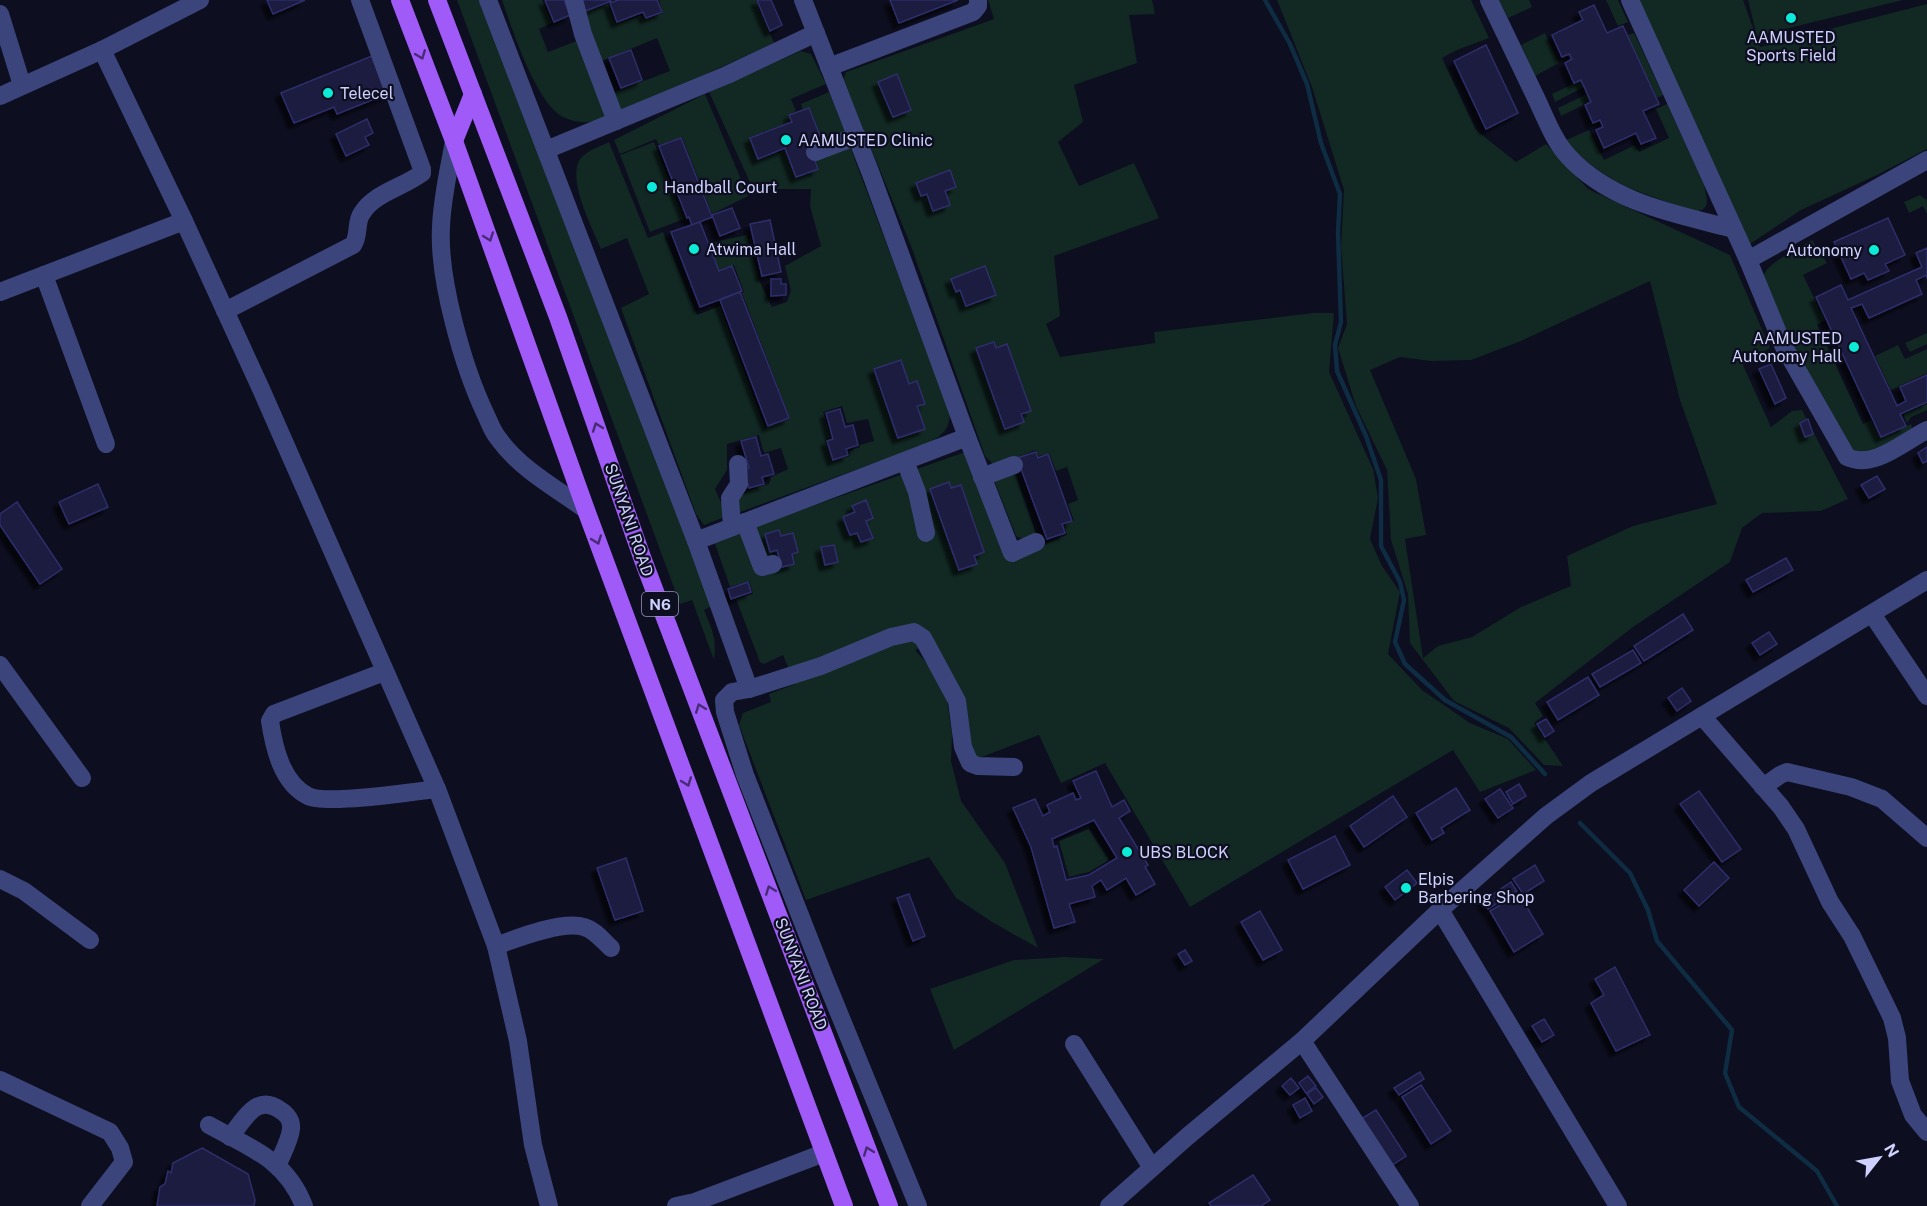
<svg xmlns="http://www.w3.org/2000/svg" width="1927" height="1206" font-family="'Public Sans',sans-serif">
	<defs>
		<filter id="shadow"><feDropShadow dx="-5.5" dy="5.5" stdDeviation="1.5" flood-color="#0009"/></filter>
	</defs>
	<rect width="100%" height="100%" fill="#0d0e1f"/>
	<!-- green -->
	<g fill="#112823" fill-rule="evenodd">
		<path d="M457,0H481L714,605L704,610C712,629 717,639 714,660L692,600L680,604Z"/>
		<path d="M502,0H542L552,23L539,29L548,52L579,40L605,115L604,119C590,123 577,124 563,117C536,103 512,29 502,0Z"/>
		<polygon points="659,0 756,0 774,43 627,110 622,111 618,106 612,93 670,71 657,38 599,62 581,13 608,4 616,24 642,15 645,20 663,13"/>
		<polygon points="988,0 1152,0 1155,14 1129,15 1137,63 1074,85 1083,122 1058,142 1079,186 1134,163 1159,218 1054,256 1060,316 1046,324 1060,357 1155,343 1154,332 1313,313 1334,313 1329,372 1373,469 1378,498 1370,539 1382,566 1400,592 1388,654 1422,690 1470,723 1508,739 1536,770 1480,792 1453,750 1190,907 1105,763 1061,783 1039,735 974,760 930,644 915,650 930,667 946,694 952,734 951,761 961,801 1005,863 1038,948 992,922 956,898 929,857 806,900 739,725 743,713 771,702 769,694 795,684 783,655 764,664 760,662 736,599 753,594 749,581 730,587 714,541 965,452 1008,559 1067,535 1064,525 1074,521 1068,504 1078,500 1067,467 1056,471 1049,453 1039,456 1036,450 995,466 985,456 911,246 843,80 846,72 994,19"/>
		<path d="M1277,0H1471L1489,38L1457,50L1442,58L1476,130L1516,162L1546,144L1588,189L1730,255L1770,348L1743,365L1771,427L1792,411L1802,410L1848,499L1821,511L1762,513L1742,528L1730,562L1633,627L1535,703L1543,716L1534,723L1563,766L1544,765L1509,728L1454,701L1410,643L1408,594L1391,540L1387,470L1356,406L1338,348L1347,324L1341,247L1344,190L1312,87ZM1650,281L1680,400L1717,504L1633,526L1567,556L1571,586L1521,607L1472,637L1438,646L1423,658L1405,539L1426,535L1416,479L1370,370L1400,357L1431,361L1471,360L1521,341Z"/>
		<polygon points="1499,0 1529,0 1532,7 1508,18"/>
		<polygon points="1606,0 1618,0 1628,22 1618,26"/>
		<polygon points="1638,0 1743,0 1760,47 1927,4 1927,149 1877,175 1801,210 1750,244"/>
		<polygon points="1748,0 1903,0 1757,36"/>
		<polygon points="1545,33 1559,63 1535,76 1521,45"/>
		<polygon points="1634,33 1663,95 1657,98 1628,35"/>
		<path d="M801,51L811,54L826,84L791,99L796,111L788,115L790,122L750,137L758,160L785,150L796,178L819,169L814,157L849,144L950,413C949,430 944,433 931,442L735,514C737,491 749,490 769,484L771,477L788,469L781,448L764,453L759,435L727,444V470L715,489L727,516L704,525L696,514L621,308L649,294L627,238L601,249C593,229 562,172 584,155C591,149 601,146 609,142L648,238L663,232L697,315L720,306L765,428L790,419L742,293L744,292L734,265L719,270L709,243L747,235L759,280L772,307L787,302L791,290L785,266L821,246L810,206L811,189H753L709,92ZM842,406L847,423L868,419L874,441L860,445V447L849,451L850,456L832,462L825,440L831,438L823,412Z"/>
		<polygon points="1581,80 1584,87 1555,102 1552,94"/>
		<polygon points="829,92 846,134 823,142 810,108 803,110 801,104"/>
		<polygon points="705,94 748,196 712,214 682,137 659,145 656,139 620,154 614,140"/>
		<polygon points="1587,94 1591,101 1561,116 1558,108"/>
		<path d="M1667,104L1704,185L1707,199L1706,206L1702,210L1694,212C1655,196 1623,191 1589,163C1581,156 1572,150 1566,140L1589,130L1604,160L1635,145L1639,152L1669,138L1656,109Z"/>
		<polygon points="654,142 684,219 650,232 620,155"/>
		<polygon points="1920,195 1927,200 1927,214 1923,206 1909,213 1904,202"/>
		<path d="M1812,240L1827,263L1803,275L1825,320L1817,325L1863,424L1871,420L1881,438L1911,424L1913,432L1863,457L1853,456L1769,304C1767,296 1762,282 1764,275C1767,263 1801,247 1812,240Z"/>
		<polygon points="1927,333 1927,344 1910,352 1905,343"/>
		<polygon points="1898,345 1905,359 1927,349 1927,373 1891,390 1875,356"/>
		<polygon points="1927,404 1927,410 1911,417 1907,423 1903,414"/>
		<polygon points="1014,470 1036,534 1023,539 1016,536 994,480"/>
		<polygon points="1089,829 1109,860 1089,872 1069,877 1059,841"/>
		<polygon points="1066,957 1104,959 954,1050 930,989 1014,960"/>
	</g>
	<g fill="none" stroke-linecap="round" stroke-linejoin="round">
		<!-- stream -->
		<g stroke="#0e2c42" stroke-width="4.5">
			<polyline points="1265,0 1290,44 1307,84 1321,143 1340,194 1338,232 1341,322 1335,345 1337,371 1366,436 1381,480 1381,546 1400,582 1404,600 1395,642 1405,664 1445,700 1511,737 1545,774"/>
			<polyline points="1580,823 1630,873 1648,910 1657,941 1732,1030 1725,1073 1739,1107 1817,1171 1837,1206"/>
		</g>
	</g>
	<!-- building -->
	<g fill="#1b1a3f" stroke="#2e2e6a" stroke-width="1.5" fill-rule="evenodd" filter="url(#shadow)">
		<polygon points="267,0 305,0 273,14"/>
		<polygon points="545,0 564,0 570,15 554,22"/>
		<polygon points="578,0 610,0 611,1 583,12"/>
		<polygon points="618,0 657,0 662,12 646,18 643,12 617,22 610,3"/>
		<polygon points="757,0 771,0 782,25 770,31"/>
		<polygon points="890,0 958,0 899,23"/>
		<polygon points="1594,5 1607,33 1623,26 1659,104 1643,111 1656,138 1641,144 1636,133 1604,148 1596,130 1603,127 1600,120 1593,123 1585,105 1591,102 1581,80 1574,83 1565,63 1572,59 1569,54 1562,57 1552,35 1583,20 1579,12"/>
		<polygon points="1486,45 1518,113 1486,129 1454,61"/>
		<polygon points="631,50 642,80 621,88 609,58"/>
		<polygon points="372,56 387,94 337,114 334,107 294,123 281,93"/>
		<polygon points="897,74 911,110 893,117 878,82"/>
		<polygon points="809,108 823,143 810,148 818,169 796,177 785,148 758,159 750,138 792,122 789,115"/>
		<polygon points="367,119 373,133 365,137 369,145 346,156 336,134"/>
		<polygon points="681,138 712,217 692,225 689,217 687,218 659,146"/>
		<polygon points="950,170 956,187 945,191 950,205 933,211 927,194 921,196 916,183"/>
		<polygon points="732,208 740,228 720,236 712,215"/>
		<polygon points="1888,218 1905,255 1885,264 1889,271 1868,280 1864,273 1851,279 1834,242"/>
		<polygon points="770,220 781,272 762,276 750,224"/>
		<polygon points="700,222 719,271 732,266 742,291 700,307 671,232"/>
		<polygon points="1927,248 1927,278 1926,275 1916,280 1922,294 1869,318 1862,304 1851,308 1897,406 1906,401 1900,387 1927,375 1927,402 1900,414 1906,426 1881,437 1816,297 1841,285 1848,300 1922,267 1916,253"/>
		<polygon points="985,266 996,295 966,306 960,290 956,292 951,279"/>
		<polygon points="771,279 781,279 781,284 786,284 786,295 771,296"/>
		<polygon points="740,292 789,418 768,426 720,300"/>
		<polygon points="994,342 996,348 1007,344 1031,411 1021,414 1024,422 1005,429 976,348"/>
		<polygon points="901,360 909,384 917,381 925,404 917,406 925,429 898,438 874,369"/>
		<polygon points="1771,364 1786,398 1775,404 1759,369"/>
		<polygon points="840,409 845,427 853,425 858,445 846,449 848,455 833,460 827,441 833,439 826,413"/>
		<polygon points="1808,419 1813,434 1805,437 1800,423"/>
		<polygon points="756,437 761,456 768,454 774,474 762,477 764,484 749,488 743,469 749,468 741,441"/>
		<polygon points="1927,447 1927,461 1923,463 1918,453"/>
		<polygon points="1036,452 1038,458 1048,454 1072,521 1062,524 1065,533 1047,539 1017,458"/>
		<polygon points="1877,476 1885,489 1869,498 1861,485"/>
		<polygon points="949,482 951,488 961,485 984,552 974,556 977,564 959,570 930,489"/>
		<polygon points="98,484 108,507 69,524 59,502"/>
		<polygon points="866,500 873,518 866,521 873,538 861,542 857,533 850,535 843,517 855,512 852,506"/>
		<polygon points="17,502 62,569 40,584 0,525 0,514"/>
		<polygon points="779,530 781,536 793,533 798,552 792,554 794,564 782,567 777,550 770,552 765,534"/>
		<polygon points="834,545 838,562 825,565 821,547"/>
		<polygon points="1786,558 1793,570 1753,592 1746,580"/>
		<polygon points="748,582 751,592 731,599 728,589"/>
		<polygon points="1683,614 1693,630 1644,661 1634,646"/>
		<polygon points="1769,632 1777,644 1760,655 1752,643"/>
		<polygon points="1633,650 1641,663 1600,687 1592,674"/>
		<polygon points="1588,677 1599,695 1558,720 1547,702"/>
		<polygon points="1682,688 1691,701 1677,711 1668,698"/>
		<polygon points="1546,719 1554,731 1545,737 1537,724"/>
		<path d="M1096,771L1112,807L1124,800L1130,811L1119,818L1148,865L1145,867L1155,884L1136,895L1126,878L1107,890L1101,880L1092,886L1095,897L1069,904L1075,922L1054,928L1031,847L1013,808L1035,799L1043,816L1050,812L1047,805L1073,793L1076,800L1081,798L1073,781ZM1094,820L1117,858L1089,875L1066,880L1057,846L1054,847L1052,839Z"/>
		<polygon points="1519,784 1526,796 1513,804 1506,792"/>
		<polygon points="1456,788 1470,810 1441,828 1444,833 1432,840 1416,813"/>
		<polygon points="1500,789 1513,808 1498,818 1485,799"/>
		<polygon points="1699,791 1741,849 1722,862 1680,804"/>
		<polygon points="1393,796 1407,817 1364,847 1350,826"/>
		<polygon points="1335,836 1350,865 1303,889 1288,860"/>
		<polygon points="626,858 643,911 615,920 597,868"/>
		<polygon points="1714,862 1729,878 1699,906 1684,890"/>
		<polygon points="1535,865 1544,881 1523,894 1513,879"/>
		<polygon points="1407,870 1417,883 1395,900 1385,887"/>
		<polygon points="1511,882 1517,891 1488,909 1483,901"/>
		<polygon points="909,894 925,936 913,941 897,898"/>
		<polygon points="1519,894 1543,934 1514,952 1490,911"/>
		<polygon points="1260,911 1282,950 1263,960 1241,922"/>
		<polygon points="1185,950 1192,961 1185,965 1178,954"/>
		<polygon points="1615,967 1650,1035 1616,1051 1591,1003 1604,995 1595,979"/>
		<polygon points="1544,1019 1554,1035 1542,1042 1532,1026"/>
		<polygon points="1420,1072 1424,1079 1399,1095 1394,1088"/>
		<polygon points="1308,1076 1316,1086 1306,1093 1299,1083"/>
		<polygon points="1291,1078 1299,1088 1290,1095 1282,1086"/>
		<polygon points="1421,1085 1451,1131 1431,1144 1402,1097"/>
		<polygon points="1316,1088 1323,1097 1314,1104 1307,1094"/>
		<polygon points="1305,1098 1312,1111 1300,1118 1293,1105"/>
		<polygon points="1376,1110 1406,1156 1391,1166 1361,1119"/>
		<polygon points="202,1148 248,1174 255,1200 254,1206 157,1206 160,1187 165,1184 168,1171 171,1173 173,1163"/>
		<polygon points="1253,1175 1270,1200 1261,1206 1211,1206 1209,1203"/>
	</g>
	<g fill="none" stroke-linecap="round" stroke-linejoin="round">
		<!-- minor -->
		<g stroke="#3b457c" stroke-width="18">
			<polyline points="488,0 696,541 749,689"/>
			<polyline points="574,0 583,34 616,121"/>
			<polyline points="803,0 871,174 967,437 1012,553 1036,542"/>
			<path d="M1489,0C1505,33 1521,67 1537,100C1546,119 1554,141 1568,156C1611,203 1676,214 1734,229"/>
			<path d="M1630,0L1748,260L1783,345L1847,457C1874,470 1904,441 1927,430"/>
			<polyline points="0,14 22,85"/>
			<polyline points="102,50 184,221 261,389 437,789 496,946 518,1041 533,1145 549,1206"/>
			<polyline points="829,67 973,12 978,6 978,0"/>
			<polyline points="0,96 102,50 200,0"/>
			<path d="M454,141C449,169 442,198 441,227C438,279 463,366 485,413C489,421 492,431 498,438C520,469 556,488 586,510"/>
			<polyline points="546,150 727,75 816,33"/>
			<polyline points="815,152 857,136"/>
			<polyline points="1748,260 1927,160"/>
			<polyline points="44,275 106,444"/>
			<polyline points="0,292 184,221"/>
			<path d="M225,311L353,245C360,235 355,223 362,213C374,193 404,187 422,173V169L360,0"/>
			<polyline points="905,461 917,492 926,533"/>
			<polyline points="982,477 1014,465"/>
			<polyline points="745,522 762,567 773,564"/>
			<polyline points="732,527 730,498 739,484 738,464"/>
			<polyline points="696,541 967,437"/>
			<polyline points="1872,614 1927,696"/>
			<polyline points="0,665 82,778"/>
			<path d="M384,672L274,714L270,721C274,748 282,783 308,796C325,805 414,792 437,789"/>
			<polyline points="1702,716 1781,807 1796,829 1830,902 1852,936 1892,1018 1897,1038 1900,1081 1913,1115 1927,1132"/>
			<polyline points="1763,787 1780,775 1787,772 1851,787 1882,799 1927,838"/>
			<polyline points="0,879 24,891 90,940"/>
			<polyline points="1440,910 1618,1206"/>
			<path d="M496,946C517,938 563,920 584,927C595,930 603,941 611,948"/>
			<polyline points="1302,1041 1410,1206"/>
			<polyline points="1074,1044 1152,1168"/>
			<polyline points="0,1080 110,1132 120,1148 124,1162 90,1206"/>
			<path d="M209,1125C250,1148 286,1159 304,1206"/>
			<path d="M230,1137C244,1120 256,1093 280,1110C287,1114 292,1121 291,1129C290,1140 282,1154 278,1164"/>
			<polyline points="676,1206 695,1202 824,1153"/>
			<polyline points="918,1206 825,979 745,775 725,712 724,700 732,692 749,689 821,666 891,637 914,632 923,638 957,701 963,747 970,763 978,766 1014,767"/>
			<polyline points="1109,1206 1188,1136 1302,1041 1440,910 1546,816 1591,783 1927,580"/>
		</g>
		<!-- major -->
		<g stroke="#9f5af7" stroke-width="18">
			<polyline points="400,0 454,141 586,510 844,1206"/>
			<polyline points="437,0 558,317 643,560 889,1206"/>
			<polyline points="454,141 473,94"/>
		</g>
	</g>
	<!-- one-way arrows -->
	<defs><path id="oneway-chevron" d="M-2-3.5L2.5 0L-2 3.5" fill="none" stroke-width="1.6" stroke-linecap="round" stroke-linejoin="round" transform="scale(1.5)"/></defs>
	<g stroke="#472c75">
		<use href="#oneway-chevron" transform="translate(421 55) rotate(69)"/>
		<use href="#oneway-chevron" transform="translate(489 237) rotate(70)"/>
		<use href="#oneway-chevron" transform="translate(597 427) rotate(-110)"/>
		<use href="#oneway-chevron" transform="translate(597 540) rotate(70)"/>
		<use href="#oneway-chevron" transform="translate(700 708) rotate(-111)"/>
		<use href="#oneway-chevron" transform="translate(687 782) rotate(70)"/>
		<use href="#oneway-chevron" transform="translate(770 890) rotate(-111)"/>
		<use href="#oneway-chevron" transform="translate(868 1151) rotate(-111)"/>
	</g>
	<!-- markers -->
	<g fill="#0bebd7" stroke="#0d0e1f" stroke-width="2">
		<circle cx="1791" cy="18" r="6"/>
		<circle cx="328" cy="93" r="6"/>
		<circle cx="786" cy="140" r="6"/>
		<circle cx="652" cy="187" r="6"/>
		<circle cx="694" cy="249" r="6"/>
		<circle cx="1874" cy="250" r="6"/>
		<circle cx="1854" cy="347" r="6"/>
		<circle cx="1127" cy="852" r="6"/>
		<circle cx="1406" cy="888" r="6"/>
	</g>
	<g text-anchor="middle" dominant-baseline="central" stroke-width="4.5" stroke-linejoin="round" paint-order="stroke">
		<!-- shield labels -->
		<rect fill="#0d0e1f" stroke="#9496ba" stroke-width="1.5" x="642" y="592" width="36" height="24" rx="4.5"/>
		<g font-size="15" font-weight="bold" fill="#ced1fd">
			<text x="660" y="604">N6</text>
		</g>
		<!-- poi labels -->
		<g font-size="16" fill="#ced1fd" stroke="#0d0e1f" text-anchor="start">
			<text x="1791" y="37" text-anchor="middle">AAMUSTED<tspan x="1791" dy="18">Sports Field</tspan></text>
			<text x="340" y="93">Telecel</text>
			<text x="798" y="140">AAMUSTED Clinic</text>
			<text x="664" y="187">Handball Court</text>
			<text x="706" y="249">Atwima Hall</text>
			<text x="1862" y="250" text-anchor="end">Autonomy</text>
			<text x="1842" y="338" text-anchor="end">AAMUSTED<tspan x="1842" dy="18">Autonomy Hall</tspan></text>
			<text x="1139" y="852">UBS BLOCK</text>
			<text x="1418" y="879">Elpis<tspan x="1418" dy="18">Barbering Shop</tspan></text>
		</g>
		<!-- street labels -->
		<g font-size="16" fill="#ced1fd" stroke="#0d0e1f">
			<text transform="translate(629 520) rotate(71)">SUNYANI ROAD</text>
			<text transform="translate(801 974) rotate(69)">SUNYANI ROAD</text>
		</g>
	</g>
	<!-- north arrow -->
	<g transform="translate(1879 1158) rotate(59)" stroke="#0d0e1f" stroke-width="4.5" paint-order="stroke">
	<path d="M0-4.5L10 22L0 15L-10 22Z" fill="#ced1fd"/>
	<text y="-9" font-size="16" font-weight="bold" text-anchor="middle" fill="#ced1fd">N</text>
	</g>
</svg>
